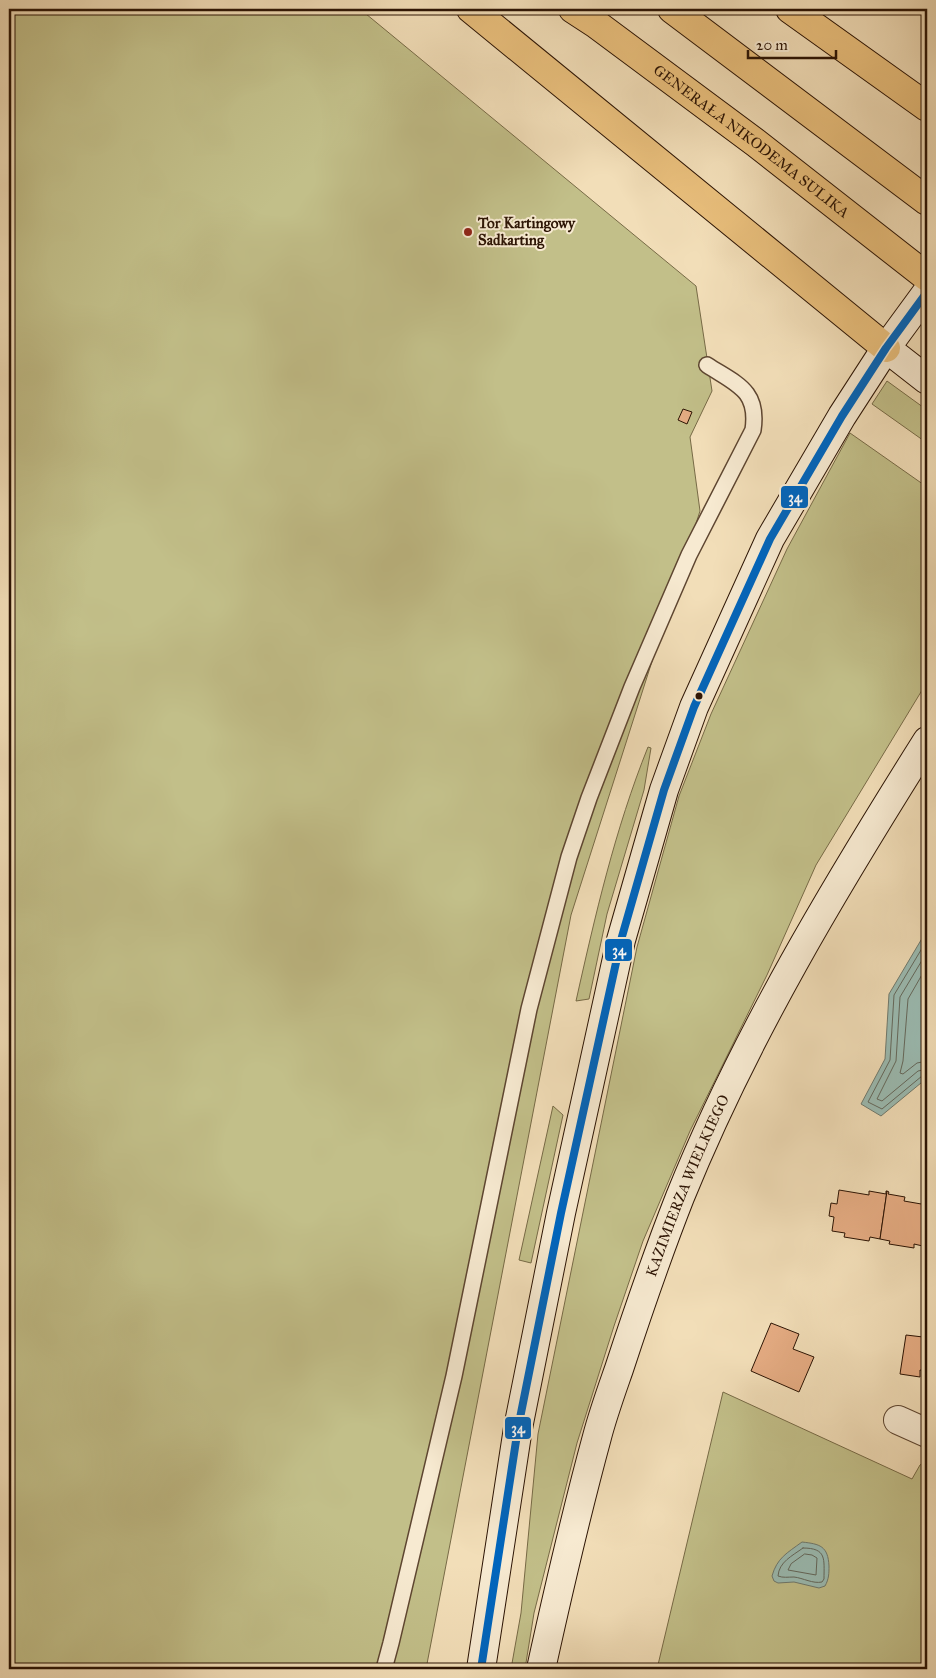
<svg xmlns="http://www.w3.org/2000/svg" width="936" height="1678" font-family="'IM FELL Great Primer',serif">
	<rect width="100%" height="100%" fill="#f2deb8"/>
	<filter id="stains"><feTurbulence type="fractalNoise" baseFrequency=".004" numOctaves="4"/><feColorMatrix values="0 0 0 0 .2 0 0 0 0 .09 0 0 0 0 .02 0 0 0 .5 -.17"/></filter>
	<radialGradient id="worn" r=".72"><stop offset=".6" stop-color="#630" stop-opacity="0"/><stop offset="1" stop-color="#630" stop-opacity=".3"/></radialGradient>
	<!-- green -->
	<g fill="#c2bf89" stroke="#776a46">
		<polygon points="9,9 360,9 696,286 712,391 690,437 700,511 571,915 426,1669 9,1669"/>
		<polygon points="887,381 927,410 927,443 872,404"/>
		<polygon points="850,433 927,487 927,682 816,865 767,975 690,1131 643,1241 614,1326 577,1443 534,1613 525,1669 511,1669 521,1613 538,1434 637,947 679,796 711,714 787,549"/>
		<path d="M648,747L651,748L644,790L607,914L589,999L576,1001C595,916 615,829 648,747Z"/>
		<polygon points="553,1106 563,1115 531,1263 519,1260"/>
		<polygon points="723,1392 912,1479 920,1465 927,1460 927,1669 657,1669"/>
	</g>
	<!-- water -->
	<g fill="#9bbcb3" stroke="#6f796d">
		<polygon points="927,930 927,1078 881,1116 861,1104 885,1059 889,994"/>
		<path d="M802,1542C820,1544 828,1546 829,1566C829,1573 829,1579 825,1586L819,1588L794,1582L778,1583L774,1581L772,1576C777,1558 787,1553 802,1542Z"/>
	</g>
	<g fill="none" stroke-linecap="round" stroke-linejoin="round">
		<!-- shore -->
		<g stroke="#64685c" stroke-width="1">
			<polyline points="927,940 894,995 890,1060 868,1102 882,1109 922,1076 927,1075"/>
			<polyline points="927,952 900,997 896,1061 877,1099 882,1101 918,1071 927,1069"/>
			<polyline points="927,966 908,999 903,1061 900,1073 903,1074 917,1063 927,1061"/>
			<path d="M803,1548C827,1548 824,1559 824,1579L822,1582C813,1584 803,1578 794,1577C788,1577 783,1578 778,1576C779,1562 792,1556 803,1548Z"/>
			<polygon points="805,1554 812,1555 817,1558 816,1575 788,1570 791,1564"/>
		</g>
	</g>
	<!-- building -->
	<g fill="#e5ac83" stroke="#2c1404">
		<polygon points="683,409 692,412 687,424 678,420"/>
		<polygon points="839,1190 869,1195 869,1191 886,1194 886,1191 887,1191 880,1239 870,1237 869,1241 844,1237 845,1233 832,1231 834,1217 829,1216 831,1203 837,1204"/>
		<polygon points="887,1191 889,1192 888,1194 905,1197 904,1201 927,1205 927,1247 914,1244 914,1248 889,1244 890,1241 880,1239"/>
		<polygon points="771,1323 799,1334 793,1349 814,1357 799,1392 751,1371"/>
		<polygon points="924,1329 927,1329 927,1371 920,1370 920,1377 900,1374 906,1335 923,1337"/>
	</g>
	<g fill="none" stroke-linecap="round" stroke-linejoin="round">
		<!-- lane casing -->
		<g stroke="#5e4631" stroke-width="18">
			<path id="lane" d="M384,1669L391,1643L454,1376L529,1009L569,857L589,798L632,687L689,555L753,430C759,390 736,384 707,365"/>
		</g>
		<!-- street casing -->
		<g stroke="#5e4631" stroke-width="30">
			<polyline id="street" points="898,1420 927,1433"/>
		</g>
		<!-- secondary casing -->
		<g stroke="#2c1404" stroke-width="30">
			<g id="secondary">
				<polyline points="886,348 927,380"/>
				<polyline points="481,1669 518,1428 561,1213 621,940 664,790 694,707 770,539 842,416 886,348 927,292"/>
				<path id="s1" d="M541,1669C558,1592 576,1514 597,1437C603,1414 611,1392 619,1369C638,1311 658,1253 680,1197C745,1036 835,887 927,741"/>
			</g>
		</g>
		<!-- highway casing -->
		<g stroke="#2c1404" stroke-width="30">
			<g id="highway">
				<polyline points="471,9 886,348"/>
				<path id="s2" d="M573,9L596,24L756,143L927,277"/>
				<polyline points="672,9 927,201"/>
				<polyline points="790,9 927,107"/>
			</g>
		</g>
		<!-- lane -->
		<use href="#lane" stroke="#f7ead1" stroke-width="15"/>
		<!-- street -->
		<use href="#street" stroke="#f7ead1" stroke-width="28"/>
		<!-- secondary -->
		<use href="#secondary" stroke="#f7ead1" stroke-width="28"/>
		<!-- highway -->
		<use href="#highway" stroke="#e9bf7c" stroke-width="28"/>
		<!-- bus-1 casing -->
		<g stroke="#f7ead1" stroke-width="11">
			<polyline id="bus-1" points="481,1669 518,1428 561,1213 621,940 664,790 694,707 770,539 842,416 886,348 927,292"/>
		</g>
		<!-- bus-1 -->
		<use href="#bus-1" stroke="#0065bd" stroke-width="8"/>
	</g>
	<!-- markers -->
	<circle fill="#8f2418" stroke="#f7ead1" stroke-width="2" cx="468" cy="232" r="5"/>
	<circle fill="#2c1404" stroke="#f7ead1" stroke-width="2" cx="699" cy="696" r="4.5"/>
	<g text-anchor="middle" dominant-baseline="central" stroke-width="4" stroke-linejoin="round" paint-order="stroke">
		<!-- street labels -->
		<g font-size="15" fill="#2c1404" stroke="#f7ead1">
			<text stroke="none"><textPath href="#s2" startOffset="222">GENERAŁA NIKODEMA SULIKA</textPath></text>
			<text stroke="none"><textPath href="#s1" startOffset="506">KAZIMIERZA WIELKIEGO</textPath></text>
		</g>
		<!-- poi labels -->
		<g font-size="15" font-weight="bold" fill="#2c1404" stroke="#f7ead1" text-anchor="start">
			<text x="478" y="223">Tor Kartingowy<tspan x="478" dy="17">Sadkarting</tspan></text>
		</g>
	</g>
	<g stroke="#f7ead1" stroke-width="2">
		<rect x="780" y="485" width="29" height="24" rx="5" fill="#0065bd"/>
		<rect x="604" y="938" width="29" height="24" rx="5" fill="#0065bd"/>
		<rect x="504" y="1416" width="28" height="24" rx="5" fill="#0065bd"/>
	</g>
	<g font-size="14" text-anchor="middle" font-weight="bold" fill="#fff">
		<text x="795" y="502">34</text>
		<text x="619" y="955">34</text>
		<text x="518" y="1433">34</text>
	</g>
	<!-- margin -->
	<rect width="936" height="1678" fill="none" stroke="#f2deb8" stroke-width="30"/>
	<rect x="10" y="10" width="916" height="1658" fill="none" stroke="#2c1404" stroke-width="2.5"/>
	<rect x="15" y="15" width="906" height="1648" fill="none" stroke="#2c1404"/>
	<!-- scale -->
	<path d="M748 50v8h88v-8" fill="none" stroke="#2c1404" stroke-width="2.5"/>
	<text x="756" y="50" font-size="15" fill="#2c1404" stroke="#f7ead1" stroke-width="4" paint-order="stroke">20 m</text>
	<rect width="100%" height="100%" filter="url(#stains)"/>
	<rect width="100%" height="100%" fill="url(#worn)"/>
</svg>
